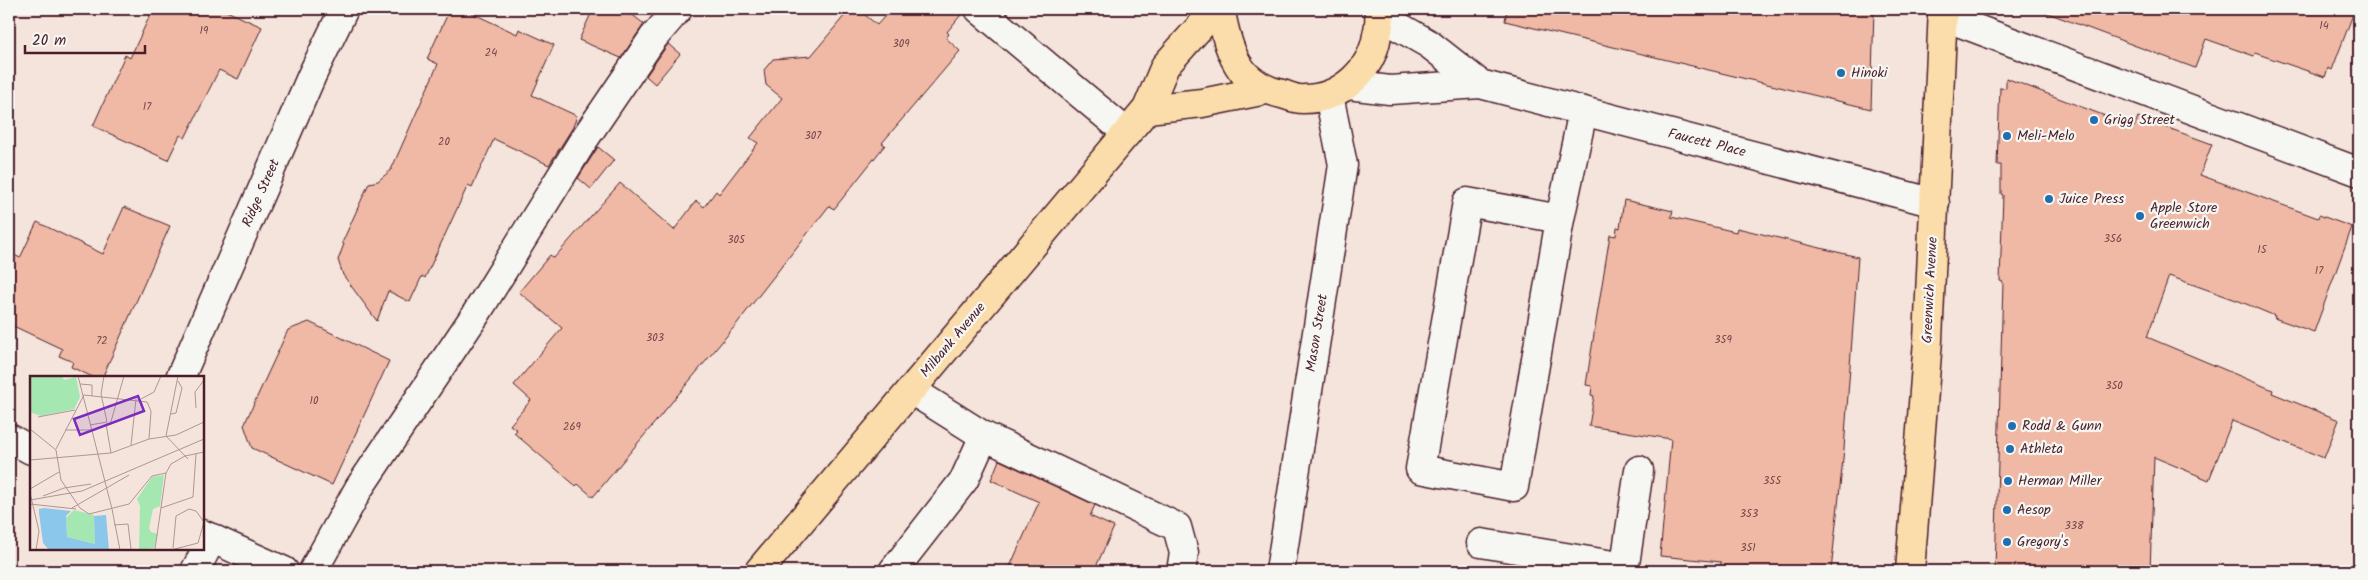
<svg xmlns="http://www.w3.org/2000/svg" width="2368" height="580" font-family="Kalam,sans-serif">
	<rect width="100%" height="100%" fill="#f4e4db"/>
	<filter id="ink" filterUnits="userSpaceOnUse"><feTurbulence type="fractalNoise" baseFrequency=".02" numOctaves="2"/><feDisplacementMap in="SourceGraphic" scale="10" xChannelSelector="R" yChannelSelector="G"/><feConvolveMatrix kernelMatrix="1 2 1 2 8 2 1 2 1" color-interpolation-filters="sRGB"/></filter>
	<g filter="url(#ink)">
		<!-- building -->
		<g fill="#f0b9a5" stroke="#4a1f2b">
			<polygon points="153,9 222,9 262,27 238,79 219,70 185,138 180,135 168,160 93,126 125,55 130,58"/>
			<polygon points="450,9 463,9 517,34 519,29 554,45 532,95 577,116 573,127 549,165 494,139 472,187 468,185 425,278 422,276 410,302 388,291 377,321 343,275 338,260 344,244 342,243 369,183 378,181 391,170 438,64 427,59"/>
			<polygon points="593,9 625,9 644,24 621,58 579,40"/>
			<polygon points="850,9 858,9 877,25 891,9 964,9 964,11 947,32 949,34 946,38 960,51 882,143 885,145 834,209 829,206 735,326 593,497 578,484 576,486 514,433 517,430 510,425 531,400 514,385 562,328 519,292 550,255 554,258 620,183 674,230 696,201 704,207 716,191 719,194 758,143 750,138 782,98 766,85 764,70 773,59 811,56"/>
			<polygon points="1507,9 1874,9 1871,109 1505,21"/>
			<polygon points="2045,9 2355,9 2332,70 2328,68 2325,77 2255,53 2254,56 2206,39 2195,68 2045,12"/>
			<polygon points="668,44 680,54 655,84 646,76"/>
			<polygon points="2006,78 2134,127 2138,117 2212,144 2200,175 2318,218 2319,215 2352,227 2314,332 2274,318 2275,316 2239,301 2169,276 2147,337 2273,390 2272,393 2339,420 2324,458 2232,421 2209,480 2154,457 2150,571 1995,571 2003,282 2000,281 2003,195 2001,194 2001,165 1997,165 2000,87 2006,88"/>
			<polygon points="598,147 614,160 591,189 578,178"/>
			<polygon points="1624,200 1673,211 1671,217 1736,232 1737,228 1858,257 1844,449 1831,571 1720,571 1721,562 1660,556 1671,439 1589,426 1594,396 1591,395 1592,386 1586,385 1591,353 1610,235 1616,236 1617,227 1620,228"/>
			<polygon points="124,207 170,226 102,378 95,378 71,367 73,362 59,356 62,349 9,324 9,252 20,258 37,222 103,254"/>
			<polygon points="309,322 389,361 332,485 252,448 244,425 288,330"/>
			<polygon points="999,460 1095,505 1090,516 1114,527 1094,571 1008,571 1039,502 991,480"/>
		</g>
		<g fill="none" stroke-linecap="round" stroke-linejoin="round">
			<!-- minor casing -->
			<g stroke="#4a1f2b" stroke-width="31">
				<g id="minor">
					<polyline points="979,9 1127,133"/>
					<polyline points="1380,16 1429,44 1480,84"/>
					<polyline points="1942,16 2359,172"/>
					<polyline points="1348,85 1390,90 1480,84 1935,203"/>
					<polyline points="1560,219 1467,202 1420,469 1514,487 1560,219 1583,111"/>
					<polyline points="180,378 312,75 344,9"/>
					<polyline points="911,390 984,436 1177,527 1184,553 1181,571"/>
					<polyline points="9,438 31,450"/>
					<polyline points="202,534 284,571"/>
					<polyline points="1481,543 1625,567"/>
					<polyline points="195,571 212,538"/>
					<polyline points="313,571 359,488 476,314 581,144 653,38 678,9"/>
					<polyline points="893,571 964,480 984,436"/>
					<polyline points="1280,571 1343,165 1329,95"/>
					<polyline points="1624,571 1639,470"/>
				</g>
			</g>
			<!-- major casing -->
			<g stroke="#4a1f2b" stroke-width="31">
				<g id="major">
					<path d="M1220,9C1225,30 1228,51 1241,69C1250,82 1267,91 1282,94C1289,96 1297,100 1304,99C1341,99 1372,70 1377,35C1379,26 1381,18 1378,9"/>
					<polyline points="1147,109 1202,103 1266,90"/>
					<polyline points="759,571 1147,109 1165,66 1216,9"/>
					<polyline points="1910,571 1928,340 1943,9"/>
				</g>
			</g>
			<!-- minor -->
			<use href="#minor" stroke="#f6f6f2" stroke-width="28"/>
			<!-- major -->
			<use href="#major" stroke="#fbddab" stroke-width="28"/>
		</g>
	</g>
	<!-- markers -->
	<g fill="#1f6fb2" stroke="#f6f6f2" stroke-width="2">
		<circle cx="1841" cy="73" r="5"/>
		<circle cx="2094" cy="120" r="5"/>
		<circle cx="2007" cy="136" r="5"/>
		<circle cx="2049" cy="199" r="5"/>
		<circle cx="2140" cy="216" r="5"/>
		<circle cx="2012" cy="426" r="5"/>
		<circle cx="2010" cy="449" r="5"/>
		<circle cx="2008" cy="481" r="5"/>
		<circle cx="2007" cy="510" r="5"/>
		<circle cx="2007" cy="542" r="5"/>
	</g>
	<g text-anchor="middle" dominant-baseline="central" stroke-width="4.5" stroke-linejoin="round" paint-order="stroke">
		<!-- number labels -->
		<g font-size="11" fill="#74464a">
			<text x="2324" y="26">14</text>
			<text x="204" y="31">19</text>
			<text x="901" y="44">309</text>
			<text x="491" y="53">24</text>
			<text x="147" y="107">17</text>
			<text x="813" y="136">307</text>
			<text x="444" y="142">20</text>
			<text x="2113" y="239">356</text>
			<text x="736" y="240">305</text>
			<text x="2262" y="250">15</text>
			<text x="2319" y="271">17</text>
			<text x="655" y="338">303</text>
			<text x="1723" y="340">359</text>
			<text x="102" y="341">72</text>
			<text x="2114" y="386">350</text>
			<text x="314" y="401">10</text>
			<text x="572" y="427">269</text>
			<text x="1772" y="481">355</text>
			<text x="1749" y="514">353</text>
			<text x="2074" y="526">338</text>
			<text x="1748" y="548">351</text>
		</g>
		<!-- poi labels -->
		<g font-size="14" fill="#4a1f2b" stroke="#f6f6f2" text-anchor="start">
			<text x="1851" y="73">Hinoki</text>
			<text x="2104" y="120">Grigg Street</text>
			<text x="2017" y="136">Meli-Melo</text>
			<text x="2059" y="199">Juice Press</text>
			<text x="2150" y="208">Apple Store<tspan x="2150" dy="16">Greenwich</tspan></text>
			<text x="2022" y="426">Rodd &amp; Gunn</text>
			<text x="2020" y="449">Athleta</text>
			<text x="2018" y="481">Herman Miller</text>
			<text x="2017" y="510">Aesop</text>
			<text x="2017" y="542">Gregory's</text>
		</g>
		<!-- street labels -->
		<g font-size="14" fill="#4a1f2b" stroke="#f6f6f2">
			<text transform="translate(1707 143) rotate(14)">Faucett Place</text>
			<text transform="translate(261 193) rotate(-66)">Ridge Street</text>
			<text transform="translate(1930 290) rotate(-87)">Greenwich Avenue</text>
			<text transform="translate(1317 333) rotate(-81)">Mason Street</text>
			<text transform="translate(953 340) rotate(-50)">Milbank Avenue</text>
		</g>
	</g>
	<!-- overview -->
	<g transform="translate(30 376)">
		<rect width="174" height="174" fill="#f4e4db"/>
		<path d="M1,0H32L34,4L46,1L50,21L44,33L11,40L0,36ZM134,99L130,130L123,133L119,152L121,156L128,158L124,172L109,174L110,130L107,123L122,101ZM44,134L64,139L65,168L37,161L36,142Z" fill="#a4e7b1"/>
		<path d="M14,132L41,135L36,140L37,161L65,168L64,140L76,139L79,174H19L13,167L9,137V133Z" fill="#8bc7eb"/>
		<path fill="none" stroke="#b09595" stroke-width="1" d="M48,0L82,133M74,0L71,18L77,46M148,0L136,60L158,83M50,8L62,9V20M111,23L124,16L131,0M166,32L165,16L174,4M141,38L146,37L152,12L148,5M8,41L45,34M60,49L77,46M80,49L94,0M0,53L26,74L31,104L50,132L59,138L99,128L122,100L136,97L141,88L155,80L174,76M35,54H61M101,69L106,23M26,73L54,19L117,26L121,35L119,63M81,77L119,63L146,59L174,46M0,84L81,77L76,48L81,47M0,113L29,96M0,117L9,155L6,174M13,120L34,112L61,108M0,124L52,115L174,63M0,128L46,133M42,132L99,99M131,132L163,121L166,78M82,133L90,174M84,149L98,148L101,173M125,173L136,97M141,174L168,167L174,146L166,135L159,133L146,140L143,172"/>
		<path fill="#7b2cbf" fill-opacity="0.15" stroke="#7b2cbf" stroke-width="2.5" d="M108,20L114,35L50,59L44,43Z"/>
		<rect width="174" height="174" fill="none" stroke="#4a1f2b" stroke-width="2.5"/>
	</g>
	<!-- margin -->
	<rect width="2368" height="580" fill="none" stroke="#f6f6f2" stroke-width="30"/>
	<rect x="15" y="15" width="2338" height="550" fill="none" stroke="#4a1f2b" stroke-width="2" filter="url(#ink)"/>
	<!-- scale -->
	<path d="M25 45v8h120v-8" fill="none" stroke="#4a1f2b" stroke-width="2.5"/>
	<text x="32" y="45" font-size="15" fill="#4a1f2b" stroke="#f6f6f2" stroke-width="4" paint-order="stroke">20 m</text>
</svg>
